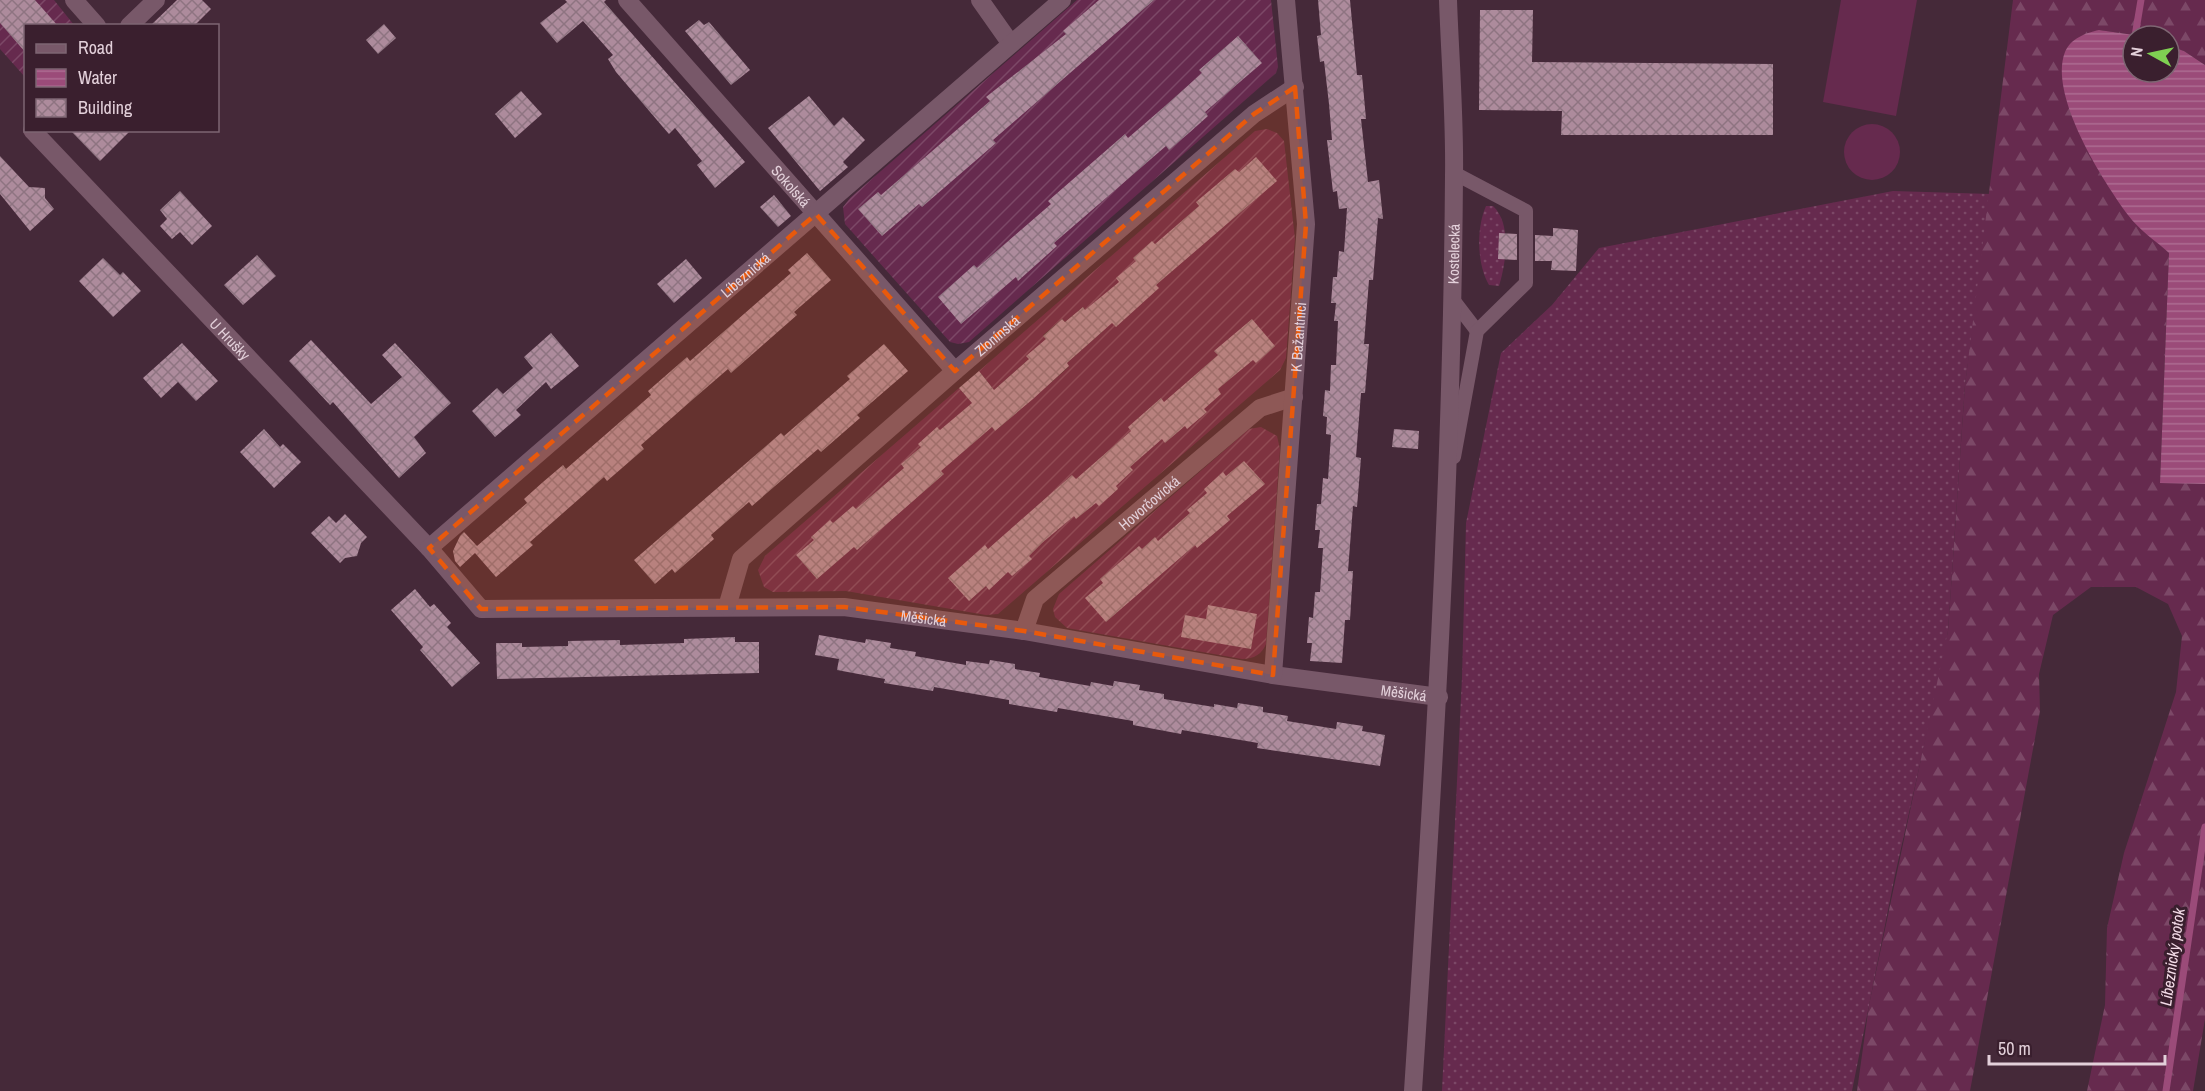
<svg xmlns="http://www.w3.org/2000/svg" width="2205" height="1091" font-family="'Archivo Narrow',sans-serif">
	<defs>
		<pattern id="grass-dots" width="8" height="8" patternUnits="userSpaceOnUse" patternTransform="scale(1.5)"><rect width="8" height="8" fill="#662a4e"/><path d="M2 2h.1M6 6h.1" fill="none" stroke="#7c4867" stroke-width="1.8" stroke-linecap="round"/></pattern>
		<pattern id="forest-firs" width="22" height="20" patternUnits="userSpaceOnUse" patternTransform="scale(1.5)"><rect width="22" height="20" fill="#662a4e"/><path d="M5 1l3.5 6h-7zM16 11l3.5 6h-7z" fill="#7c4867"/></pattern>
		<pattern id="garden-furrows" width="10" height="10" patternUnits="userSpaceOnUse" patternTransform="scale(1.5)"><rect width="10" height="10" fill="#662a4e"/><path d="M-1 1l2-2M0 10L10 0M9 11l2-2" fill="none" stroke="#7c4867"/></pattern>
		<pattern id="water-rules" width="6" height="5" patternUnits="userSpaceOnUse" patternTransform="scale(1.5)"><rect width="6" height="5" fill="#9b4b79"/><path d="M0 2.5h6" fill="none" stroke="#ad6c92"/></pattern>
		<pattern id="building-cross-hatch" width="8" height="8" patternUnits="userSpaceOnUse" patternTransform="scale(1.5)"><rect width="8" height="8" fill="#ad8b9c"/><path d="M0 0l8 8M0 8l8-8" fill="none" stroke="#8e7481"/></pattern>
	</defs>
	<rect width="100%" height="100%" fill="#452939"/>
	<!-- grass -->
	<g fill="url(#grass-dots)">
		<polygon points="1893,191 1991,194 1965,385 1948,631 1943,662 1895,875 1852,1091 1442,1091 1462,678 1466,523 1501,353 1552,305 1599,248"/>
		<path d="M1486,206H1493C1512,224 1506,263 1499,286L1489,285C1477,265 1476,228 1486,206Z"/>
	</g>
	<!-- forest -->
	<polygon fill="url(#forest-firs)" points="2013,0 2205,0 2205,65 2184,51 2169,46 2169,36 2141,36 2099,30 2130,217 2169,253 2160,482 2205,484 2205,1019 2193,1091 2087,1091 2105,1005 2107,928 2124,853 2176,692 2182,636 2168,604 2136,587 2091,587 2053,615 2039,674 2040,711 1970,1091 1857,1091 1869,1005 1948,631 1965,385"/>
	<!-- garden -->
	<g fill="url(#garden-furrows)">
		<polygon points="0,0 54,0 74,25 26,26 25,77 0,49"/>
		<polygon points="1077,0 1271,0 1278,67 1276,73 969,342 958,344 950,342 845,224 843,207 850,198"/>
		<polygon points="1267,129 1277,133 1284,141 1295,239 1286,358 1280,370 998,614 986,615 846,591 773,592 764,587 758,570 765,556 959,388 996,430 1069,367 1067,363 1103,331 1083,307 1065,322 1062,319 1043,335 1046,339 1029,359 994,390 979,371 1255,131"/>
		<path d="M1261,427L1277,436L1280,449L1266,644C1262,654 1254,659 1242,659L1067,628L1055,617L1053,609L1059,594L1249,429Z"/>
	</g>
	<!-- pitch -->
	<g fill="#662a4e">
		<polygon points="1841,0 1917,0 1896,116 1823,102"/>
		<circle cx="1872" cy="152" r="28"/>
	</g>
	<!-- water -->
	<path fill="url(#water-rules)" d="M2099,30L2141,36H2133V72H2169V46L2184,51L2205,65V484L2160,483L2169,253C2156,241 2139,230 2128,215C2103,181 2048,95 2065,52C2071,38 2086,33 2099,30Z"/>
	<g fill="none" stroke-linecap="round" stroke-linejoin="round">
		<!-- stream -->
		<g stroke="#9b4b79" stroke-width="7">
			<polyline points="2135,36 2141,0"/>
			<polyline points="2166,1091 2205,827"/>
		</g>
	</g>
	<!-- building -->
	<g fill="url(#building-cross-hatch)">
		<polygon points="0,0 35,0 58,26 26,26 26,53 0,23"/>
		<polygon points="177,0 202,0 211,9 194,26 150,26"/>
		<polygon points="565,0 606,0 604,2 745,162 715,188 697,165 702,161 675,128 669,134 662,126 616,72 608,59 613,55 583,21 557,43 540,23 567,2"/>
		<polygon points="1099,0 1154,0 993,140 996,143 922,207 919,204 882,236 858,209 878,192 881,195 916,165 990,101 986,97 1066,34 1063,31"/>
		<polygon points="1318,0 1350,0 1357,75 1362,75 1366,119 1361,119 1368,182 1379,180 1383,219 1378,218 1373,280 1369,280 1364,344 1369,344 1365,393 1361,393 1356,457 1361,458 1357,507 1353,506 1348,571 1353,571 1350,620 1345,620 1342,663 1310,661 1312,643 1307,643 1309,617 1313,618 1315,592 1320,592 1323,548 1318,548 1320,530 1315,530 1317,504 1321,504 1323,478 1328,479 1331,435 1326,434 1327,417 1323,416 1325,390 1330,391 1331,365 1336,365 1338,321 1334,321 1336,303 1331,303 1333,277 1337,277 1339,251 1344,252 1347,208 1339,209 1337,191 1333,192 1327,140 1332,140 1329,104 1324,61 1320,62 1317,36 1321,35"/>
		<polygon points="1480,10 1533,10 1532,62 1773,64 1773,135 1561,135 1562,111 1479,110"/>
		<polygon points="699,20 704,25 709,22 750,70 731,85 685,31"/>
		<polygon points="384,24 396,38 378,54 366,40"/>
		<polygon points="1238,36 1262,63 1205,112 1208,116 1189,133 1169,150 1166,146 1054,243 1057,246 1018,281 1016,277 961,324 938,297 974,265 977,268 1051,204 1048,201 1125,134 1128,138 1165,106 1202,73 1199,70"/>
		<polygon points="521,91 542,114 515,138 495,114"/>
		<polygon points="809,96 834,126 843,117 865,140 843,162 848,167 820,191 768,128"/>
		<polygon points="70,130 131,130 100,161"/>
		<polygon points="0,156 29,187 45,188 45,198 54,209 30,231 0,194"/>
		<polygon points="1256,157 1277,181 1156,285 1159,288 1116,327 1112,323 1067,363 1069,366 1033,399 995,431 992,427 941,471 944,474 857,550 854,547 817,579 796,555 814,540 811,537 830,520 833,523 853,506 856,509 904,468 901,464 921,447 918,444 937,427 940,430 972,403 959,388 979,371 994,390 1029,359 1026,356 1046,339 1043,336 1062,319 1065,322 1083,307 1085,310 1119,282 1116,278 1136,261 1133,258 1152,241 1155,244 1199,206 1196,202 1235,169 1239,172"/>
		<polygon points="180,191 212,226 192,245 180,232 172,239 160,226 167,219 160,210"/>
		<polygon points="774,195 791,216 778,227 760,207"/>
		<polygon points="1553,228 1578,230 1576,271 1551,270 1552,261 1535,261 1535,235 1553,236"/>
		<polygon points="1499,233 1517,234 1517,260 1498,259"/>
		<polygon points="807,253 831,280 794,312 797,315 731,373 728,369 691,401 641,445 644,449 607,481 604,477 530,542 533,545 496,577 475,553 460,567 455,561 453,551 460,536 464,532 477,546 527,503 524,499 543,482 563,465 566,469 651,395 648,391 687,357 690,361 791,273 788,270"/>
		<polygon points="257,255 276,276 243,305 224,285"/>
		<polygon points="103,258 120,275 123,272 141,291 113,317 79,281"/>
		<polygon points="686,259 702,278 674,303 657,284"/>
		<polygon points="1252,319 1275,346 1256,363 1253,360 1218,389 1221,394 1204,409 1207,412 1187,429 1185,426 1165,443 1162,439 1130,467 1133,470 1116,486 1118,489 1099,506 1096,503 1076,519 1074,516 1042,543 1029,556 1032,559 1012,576 1008,572 989,590 986,586 969,601 948,578 985,545 988,549 1072,475 1076,479 1131,431 1128,427 1161,398 1164,402 1218,355 1214,351"/>
		<polygon points="551,333 579,366 551,389 546,382 516,410 521,415 495,437 472,411 497,388 503,394 533,368 524,357"/>
		<polygon points="311,340 371,404 402,377 382,355 395,343 451,403 414,437 426,453 399,478 333,402 330,405 289,361"/>
		<polygon points="182,343 218,381 196,401 178,382 161,398 143,378"/>
		<polygon points="884,344 908,371 857,415 860,418 821,452 818,449 752,506 749,502 711,535 714,539 675,573 672,569 655,584 634,560 781,433 784,436 850,379 847,376"/>
		<polygon points="264,429 280,447 283,444 301,462 274,488 240,452"/>
		<polygon points="1394,429 1419,431 1418,449 1392,447"/>
		<polygon points="1244,461 1265,484 1227,516 1230,520 1197,548 1195,545 1106,622 1085,598 1103,583 1100,579 1139,546 1142,549 1155,537 1158,541 1190,513 1187,510 1207,493 1204,489 1223,472 1226,476"/>
		<polygon points="345,514 367,537 361,543 357,556 345,558 340,563 311,533 329,516 336,523"/>
		<polygon points="415,589 430,607 434,604 451,623 447,627 480,663 452,687 420,650 423,647 391,610"/>
		<polygon points="1208,605 1257,614 1251,649 1181,637 1185,615 1206,619"/>
		<polygon points="819,635 865,643 866,639 891,643 890,648 916,652 915,656 966,665 966,661 989,664 990,660 1015,664 1015,669 1040,673 1039,677 1090,686 1091,682 1113,686 1114,681 1140,685 1139,690 1164,694 1164,699 1214,707 1214,704 1237,708 1238,703 1263,707 1263,712 1288,716 1287,721 1336,729 1337,722 1363,726 1362,731 1385,735 1380,766 1257,748 1258,743 1182,730 1181,734 1133,725 1133,721 1058,708 1057,712 1009,704 1009,700 934,687 933,691 884,683 885,679 837,670 839,659 815,655"/>
		<polygon points="735,637 735,642 759,642 759,673 497,679 496,643 522,643 522,647 568,646 568,641 620,640 620,645 684,643 684,639"/>
	</g>
	<g fill="none" stroke-linecap="round" stroke-linejoin="round">
		<!-- lane -->
		<g stroke="#785869" stroke-width="14">
			<polyline points="1451,297 1477,331"/>
			<polyline points="1454,457 1477,331 1526,283 1526,211 1454,173"/>
		</g>
		<!-- street -->
		<g stroke="#785869" stroke-width="18">
			<polyline points="74,0 97,26"/>
			<path id="s1" d="M627,0L955,371"/>
			<polyline points="980,0 1011,44"/>
			<polyline points="129,26 156,0"/>
			<path id="s2" d="M32,130L429,548L481,609L844,607L1024,631L1273,675L1439,697"/>
			<path id="s3" d="M429,548L1062,0"/>
			<path id="s4" d="M727,607L741,559L955,371L1254,114L1295,87"/>
			<path id="s5" d="M1024,631L1035,599L1260,408L1294,397"/>
			<path id="s6" d="M1273,675L1306,224L1286,0"/>
		</g>
		<!-- secondary -->
		<path stroke="#785869" stroke-width="18" id="s7" d="M1413,1091C1433,786 1452,481 1454,176C1455,117 1450,58 1448,0"/>
	</g>
	<!-- marked area -->
	<path fill="#e8590c" fill-opacity="0.2" stroke="#e8590c" stroke-width="4.5" stroke-dasharray="12 8" stroke-linejoin="round" d="M1295,87L1306,224L1273,675L1024,631L844,607L481,609L429,548L816,214L955,371L1254,114Z"/>
	<g text-anchor="middle" dominant-baseline="central" stroke-width="6" stroke-linejoin="round" paint-order="stroke">
		<!-- street labels -->
		<g font-size="15" fill="#e3d0da" stroke="#3a1f2e">
			<text stroke="none"><textPath href="#s1" startOffset="248">Sokolská</textPath></text>
			<text stroke="none"><textPath href="#s7" startOffset="838">Kostelecká</textPath></text>
			<text stroke="none"><textPath href="#s3" startOffset="418">Líbeznická</textPath></text>
			<text stroke="none"><textPath href="#s4" startOffset="390">Zlonínská</textPath></text>
			<text stroke="none"><textPath href="#s6" startOffset="339">K Bažantnici</textPath></text>
			<text stroke="none"><textPath href="#s2" startOffset="288">U Hrušky</textPath></text>
			<text stroke="none"><textPath href="#s5" startOffset="183">Hovorčovická</textPath></text>
			<text stroke="none"><textPath href="#s2" startOffset="1100">Měšická</textPath></text>
			<text stroke="none"><textPath href="#s2" startOffset="1586">Měšická</textPath></text>
		</g>
		<!-- water labels -->
		<g font-size="16" font-style="italic" fill="#f4dce8" stroke="#3a1f2e">
			<text transform="translate(2172 957) rotate(-82)">Líbeznický potok</text>
		</g>
	</g>
	<!-- legend -->
	<rect x="24" y="24" width="195" height="108" fill="#3a1f2e" stroke="#7e6673" stroke-width="1.5"/>
	<rect x="36" y="44" width="30" height="9" fill="#785869" stroke="#7e6673" stroke-width="1.5"/>
	<text x="78" y="54" font-size="18" fill="#e3d0da">Road</text>
	<rect x="36" y="69" width="30" height="18" fill="url(#water-rules)" stroke="#7e6673" stroke-width="1.5"/>
	<text x="78" y="84" font-size="18" fill="#e3d0da">Water</text>
	<rect x="36" y="99" width="30" height="18" fill="url(#building-cross-hatch)" stroke="#7e6673" stroke-width="1.5"/>
	<text x="78" y="114" font-size="18" fill="#e3d0da">Building</text>
	<!-- north arrow -->
	<g transform="translate(2151 54) rotate(278)"><circle r="28" fill="#3a1f2e" stroke="#7e6673" stroke-width="1.5"/>
	<path d="M0-4.5L10 22L0 15L-10 22Z" fill="#7fd052"/>
	<text y="-9" font-size="16" font-weight="bold" text-anchor="middle" fill="#e3d0da">N</text>
	</g>
	<!-- scale -->
	<path d="M1989 1055v9h176v-9" fill="none" stroke="#e3d0da" stroke-width="3"/>
	<text x="1998" y="1055" font-size="18" fill="#e3d0da" stroke="#3a1f2e" stroke-width="4.5" paint-order="stroke">50 m</text>
</svg>
